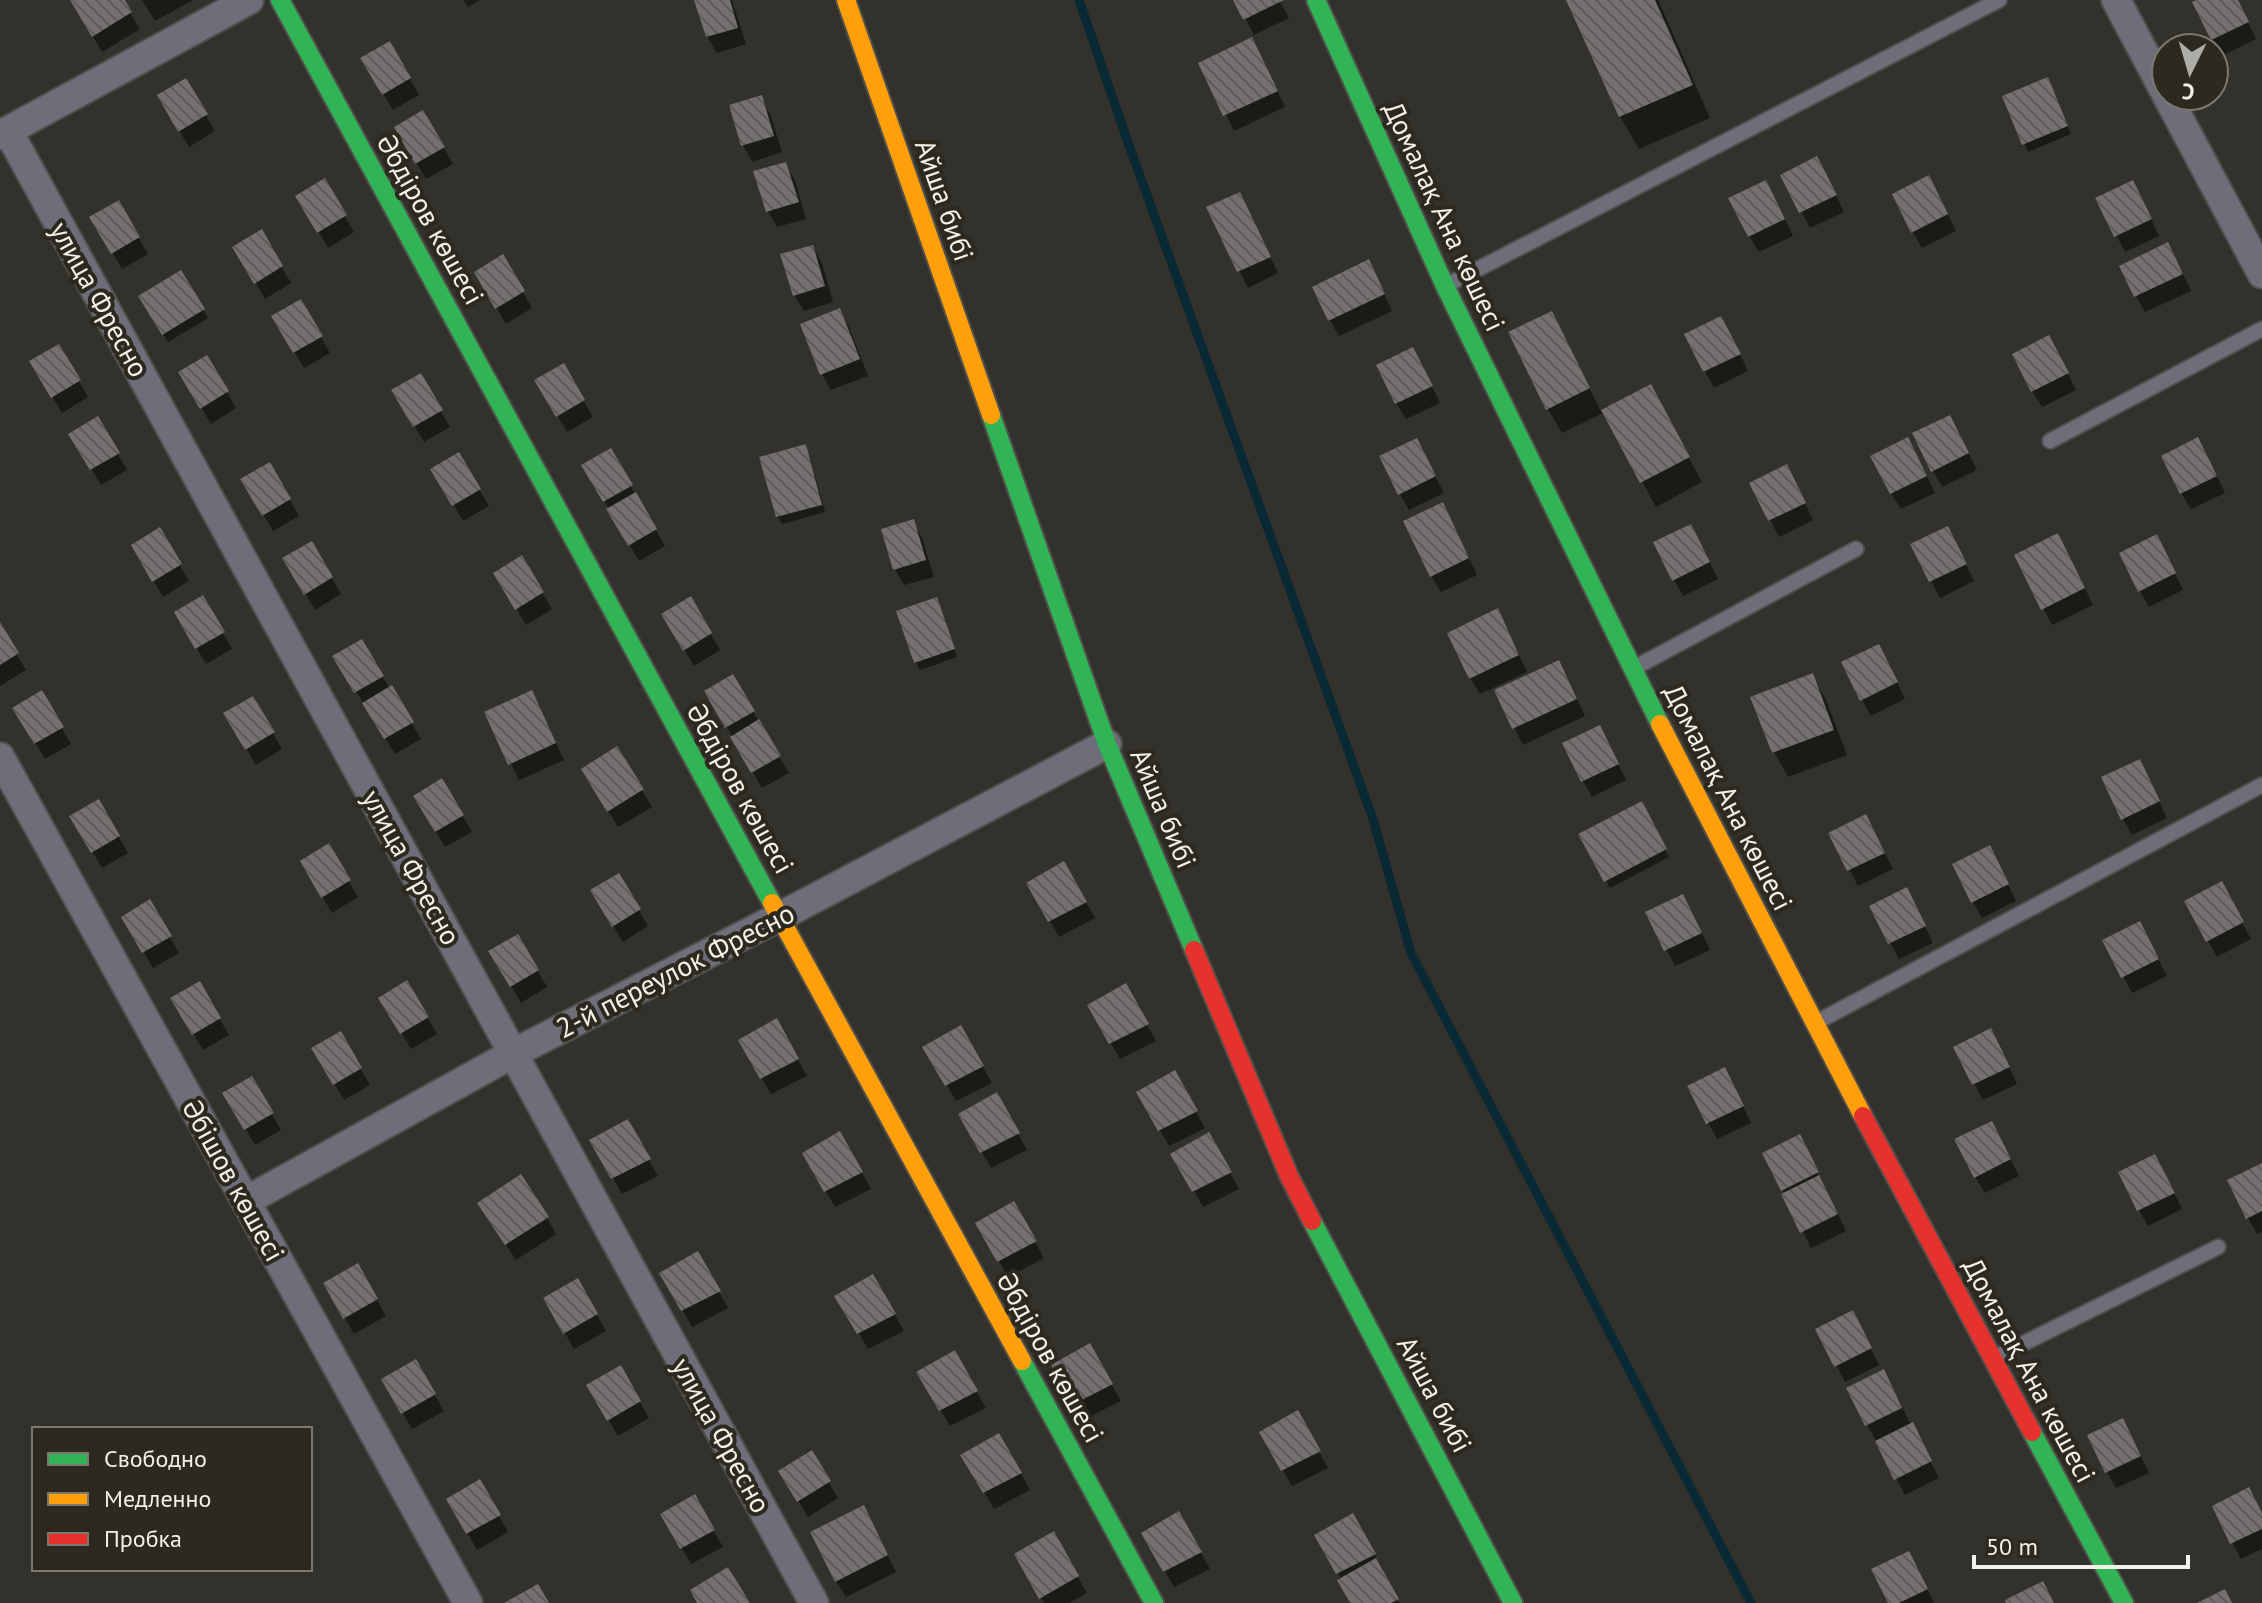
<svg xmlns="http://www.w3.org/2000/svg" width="2262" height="1603" font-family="'PT Sans',sans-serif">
	<defs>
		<pattern id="building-back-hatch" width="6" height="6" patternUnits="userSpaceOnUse" patternTransform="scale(2)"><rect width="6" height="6" fill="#73706f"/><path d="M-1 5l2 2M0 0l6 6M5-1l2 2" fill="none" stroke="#5e5c5a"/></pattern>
	</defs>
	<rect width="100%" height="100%" fill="#32312c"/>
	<!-- shadow -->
	<g fill="#0007">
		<polygon points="72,0 122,0 140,29 102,52"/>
		<polygon points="142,0 193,0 155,21"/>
		<polygon points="463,0 480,0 468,7"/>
		<polygon points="697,0 732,0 746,44 717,53 707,36"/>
		<polygon points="1236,0 1279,0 1289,18 1254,35"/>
		<polygon points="1569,0 1658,0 1710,118 1639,149 1620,117"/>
		<polygon points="2200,0 2237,0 2256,39 2222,56 2194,3"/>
		<polygon points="389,44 419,95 393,110 363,59"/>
		<polygon points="1261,56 1285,107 1234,131 1201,63"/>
		<polygon points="186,81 215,131 189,147 159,96"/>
		<polygon points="2051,87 2071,134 2028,152 2004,97"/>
		<polygon points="761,98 770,114 782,152 752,162 743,145"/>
		<polygon points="423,112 453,164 426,179 396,128"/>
		<polygon points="785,164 795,180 806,219 777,227 768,211"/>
		<polygon points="1826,175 1844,212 1810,228 1782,176"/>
		<polygon points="324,181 354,232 328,248 298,196"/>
		<polygon points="1938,194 1956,231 1922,248 1913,232"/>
		<polygon points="1775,199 1793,236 1759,252 1749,236"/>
		<polygon points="2098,199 2142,199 2159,236 2125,252"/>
		<polygon points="118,203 148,254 122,269 92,218"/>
		<polygon points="1209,208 1248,210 1278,273 1248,288"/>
		<polygon points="261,232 291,283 265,299 235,247"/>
		<polygon points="812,247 822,263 833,302 804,311 794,295"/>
		<polygon points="503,257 532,308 506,324 476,272"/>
		<polygon points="2177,261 2191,291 2145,312 2136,296"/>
		<polygon points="181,273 208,318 168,342 141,297"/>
		<polygon points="1377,278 1392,311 1339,336 1330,320"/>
		<polygon points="300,301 330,353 304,368 274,317"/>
		<polygon points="839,311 849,327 868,376 831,390 822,374"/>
		<polygon points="1730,334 1748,371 1714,388 1686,335"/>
		<polygon points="1565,338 1601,412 1650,386 1702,482 1656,507 1605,412 1562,433 1548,409"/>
		<polygon points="58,346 88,397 62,413 32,361"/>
		<polygon points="2058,354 2076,390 2042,407 2032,391"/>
		<polygon points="206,357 236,408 211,424 181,372"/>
		<polygon points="563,366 593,417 567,432 537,381"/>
		<polygon points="1422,366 1440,403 1406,419 1396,403"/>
		<polygon points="420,376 450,427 424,442 394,391"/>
		<polygon points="97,419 127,470 101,485 71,435"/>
		<polygon points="1958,433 1977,470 1942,487 1933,471"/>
		<polygon points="805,446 809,454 825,512 782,524 778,517 762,458"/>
		<polygon points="610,451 665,546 639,561 584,466"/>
		<polygon points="459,455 489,506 463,521 433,470"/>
		<polygon points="1425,456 1444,493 1409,510 1400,494"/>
		<polygon points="1917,456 1935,493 1901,509 1891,493"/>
		<polygon points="2207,456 2225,493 2191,509 2181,493"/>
		<polygon points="269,464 299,516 273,531 243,480"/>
		<polygon points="1795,483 1813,520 1779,537 1752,484"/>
		<polygon points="1451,520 1477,575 1441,592 1431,576"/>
		<polygon points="913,521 922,538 934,577 904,585 895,569"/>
		<polygon points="159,530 189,581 163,597 133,546"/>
		<polygon points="1699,542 1718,579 1683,596 1674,580"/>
		<polygon points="311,543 341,594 315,610 285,559"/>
		<polygon points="1956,544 1974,581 1940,598 1913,545"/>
		<polygon points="2067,552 2093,605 2052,625 2017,556"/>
		<polygon points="2165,553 2183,590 2149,607 2140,591"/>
		<polygon points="521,558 552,609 526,625 496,573"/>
		<polygon points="202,598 232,649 206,664 176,613"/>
		<polygon points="690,599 720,650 694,666 664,614"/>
		<polygon points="940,607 957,657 920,670 916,662"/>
		<polygon points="0,626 26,670 0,686"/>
		<polygon points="1506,627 1527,672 1480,694 1470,678"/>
		<polygon points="361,642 421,739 395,754 335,657"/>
		<polygon points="1887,662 1905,699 1871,716 1862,700"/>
		<polygon points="732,676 789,773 762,788 706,691"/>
		<polygon points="1812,676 1826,700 1847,755 1788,777 1774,752"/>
		<polygon points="1567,678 1585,716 1523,745 1496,691"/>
		<polygon points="41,693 71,744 45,759 15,709"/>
		<polygon points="252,699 282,749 256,765 226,714"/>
		<polygon points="540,709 564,760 519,780 486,713"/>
		<polygon points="1608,743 1626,780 1592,797 1583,781"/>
		<polygon points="617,749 652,807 618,827 583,770"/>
		<polygon points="2148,778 2167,818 2132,835 2123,819"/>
		<polygon points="442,781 472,832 445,847 415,796"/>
		<polygon points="98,801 128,853 102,868 72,817"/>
		<polygon points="1641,804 1669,857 1610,888 1581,835"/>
		<polygon points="1874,833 1893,869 1858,886 1831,834"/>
		<polygon points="328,846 358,897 332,913 302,862"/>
		<polygon points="1064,863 1095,918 1059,937 1028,883"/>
		<polygon points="1998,864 2016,901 1982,918 1973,902"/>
		<polygon points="618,875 648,926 623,942 592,891"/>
		<polygon points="2221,884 2251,939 2217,957 2208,941"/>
		<polygon points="149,902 179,953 153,968 123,917"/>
		<polygon points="1915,906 1933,943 1899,959 1871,907"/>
		<polygon points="1648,913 1692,913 1710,950 1675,966"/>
		<polygon points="517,936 547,987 521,1003 491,951"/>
		<polygon points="2105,940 2148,940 2167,976 2132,993"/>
		<polygon points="407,983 437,1034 411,1049 381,998"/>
		<polygon points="199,984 229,1035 203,1050 173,999"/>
		<polygon points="1125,986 1156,1041 1120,1059 1089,1006"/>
		<polygon points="776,1021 807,1076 771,1094 740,1041"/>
		<polygon points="961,1028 992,1083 956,1101 925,1048"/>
		<polygon points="340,1034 370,1085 344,1100 314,1049"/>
		<polygon points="1999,1047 2017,1084 1983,1100 1956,1048"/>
		<polygon points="1174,1073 1205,1128 1169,1146 1139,1093"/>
		<polygon points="251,1079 281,1130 255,1145 225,1094"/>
		<polygon points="1733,1086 1751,1123 1717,1139 1689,1087"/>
		<polygon points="996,1095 1027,1150 991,1168 961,1115"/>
		<polygon points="627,1121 658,1176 622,1194 592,1141"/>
		<polygon points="840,1134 871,1189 835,1207 804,1154"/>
		<polygon points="1208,1134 1239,1189 1203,1207 1173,1154"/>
		<polygon points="2000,1139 2019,1176 1985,1193 1975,1177"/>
		<polygon points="1808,1153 1846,1231 1811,1248 1765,1154"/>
		<polygon points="2262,1165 2262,1232 2257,1234 2248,1218"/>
		<polygon points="2164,1173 2182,1209 2148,1226 2139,1210"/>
		<polygon points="1013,1204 1044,1258 1008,1277 978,1224"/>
		<polygon points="547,1218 556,1234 516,1260 489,1219"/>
		<polygon points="697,1253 728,1308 692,1327 662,1273"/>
		<polygon points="357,1266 386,1316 354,1334 326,1284"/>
		<polygon points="873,1276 904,1331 868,1349 837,1296"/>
		<polygon points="577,1281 606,1331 574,1349 546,1299"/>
		<polygon points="1861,1329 1879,1365 1845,1382 1818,1330"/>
		<polygon points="1090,1346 1121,1401 1085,1419 1054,1366"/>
		<polygon points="955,1353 986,1408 950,1426 919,1373"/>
		<polygon points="415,1361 444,1411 412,1429 383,1379"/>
		<polygon points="620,1368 649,1418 618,1436 589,1386"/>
		<polygon points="1892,1388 1939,1478 1905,1495 1848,1389"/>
		<polygon points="1297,1413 1328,1468 1292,1486 1262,1433"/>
		<polygon points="999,1435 1030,1490 994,1509 963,1456"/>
		<polygon points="2132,1437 2149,1473 2116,1488 2107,1472"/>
		<polygon points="811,1453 838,1498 808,1517 781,1471"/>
		<polygon points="480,1482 508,1532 477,1550 449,1500"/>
		<polygon points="694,1497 723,1547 691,1564 663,1515"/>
		<polygon points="2214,1507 2262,1514 2262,1549 2241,1559"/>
		<polygon points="1179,1514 1210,1569 1174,1587 1143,1534"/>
		<polygon points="1352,1516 1384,1571 1381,1572 1399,1603 1352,1603 1342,1580 1317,1536"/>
		<polygon points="872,1524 896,1572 846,1597 836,1581"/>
		<polygon points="1053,1534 1087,1593 1069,1603 1044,1603 1016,1555"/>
		<polygon points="1918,1569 1934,1603 1891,1603"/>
	</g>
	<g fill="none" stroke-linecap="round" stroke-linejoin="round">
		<!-- stream -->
		<polyline stroke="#092935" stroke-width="9" points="1079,0 1131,151 1373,819 1411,953 1751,1603"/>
	</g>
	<!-- building -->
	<g fill="url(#building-back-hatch)">
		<polygon points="70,0 125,0 132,12 92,37"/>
		<polygon points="694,0 730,0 738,28 706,37"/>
		<polygon points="1233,0 1284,0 1243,20"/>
		<polygon points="1566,0 1655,0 1693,85 1619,117"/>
		<polygon points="2196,0 2238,0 2249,22 2211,40 2192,2"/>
		<polygon points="1252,37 1278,91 1223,116 1198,63"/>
		<polygon points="390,41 411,78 382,95 360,58"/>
		<polygon points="2048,77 2068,126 2022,145 2002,96"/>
		<polygon points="186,78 208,114 178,132 157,95"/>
		<polygon points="762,95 774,136 741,146 729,105"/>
		<polygon points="423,110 445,147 415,164 394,127"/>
		<polygon points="1817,156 1837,195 1799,213 1780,175"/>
		<polygon points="786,162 799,202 766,212 753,171"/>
		<polygon points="1929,175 1948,214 1911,233 1892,194"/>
		<polygon points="325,178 347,215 317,233 295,196"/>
		<polygon points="1766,180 1785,219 1748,237 1728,198"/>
		<polygon points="2133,180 2152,219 2114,237 2095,198"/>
		<polygon points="1240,192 1271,257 1237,272 1206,207"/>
		<polygon points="119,200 140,237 111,254 89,217"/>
		<polygon points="262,229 283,266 254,284 232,247"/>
		<polygon points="2168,242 2183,274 2134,297 2119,266"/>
		<polygon points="813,245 825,286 793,296 780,254"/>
		<polygon points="503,254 525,291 495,309 474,272"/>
		<polygon points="1369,259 1385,294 1328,321 1312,287"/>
		<polygon points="181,270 205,309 162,335 138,296"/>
		<polygon points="301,299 323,336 293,353 271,316"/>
		<polygon points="840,308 860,359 820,375 800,324"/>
		<polygon points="1552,311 1590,388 1546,410 1508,332"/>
		<polygon points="1721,316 1741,354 1703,372 1684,334"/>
		<polygon points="2049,335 2069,373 2031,392 2012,354"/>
		<polygon points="59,344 81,380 51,398 29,361"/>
		<polygon points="1413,347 1433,386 1395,404 1376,365"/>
		<polygon points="207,355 229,391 200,409 178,372"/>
		<polygon points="564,363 585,400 556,417 534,380"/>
		<polygon points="421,373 443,410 413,427 391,390"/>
		<polygon points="1651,384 1690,457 1640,483 1601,410"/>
		<polygon points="1950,415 1969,453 1931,472 1912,433"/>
		<polygon points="98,416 120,453 90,470 68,434"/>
		<polygon points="1908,437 1927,476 1890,494 1870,456"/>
		<polygon points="2198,437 2217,476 2180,494 2161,456"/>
		<polygon points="1417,438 1436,476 1398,495 1379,456"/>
		<polygon points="806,444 822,505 776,517 759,457"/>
		<polygon points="611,448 633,485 603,502 581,465"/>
		<polygon points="459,452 481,489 452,506 430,469"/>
		<polygon points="270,462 291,499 262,516 240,479"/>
		<polygon points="1787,464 1806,503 1768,521 1749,483"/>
		<polygon points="636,492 657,529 628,546 606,509"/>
		<polygon points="1443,502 1469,558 1430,577 1403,521"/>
		<polygon points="914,519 926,560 893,570 881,529"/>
		<polygon points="1691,524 1710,562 1672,581 1653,542"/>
		<polygon points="1948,526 1967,564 1929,582 1910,544"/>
		<polygon points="160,527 182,564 152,582 131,545"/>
		<polygon points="2058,533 2085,588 2041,610 2014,555"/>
		<polygon points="2157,534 2176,573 2138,592 2119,553"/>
		<polygon points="312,541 333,577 304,595 282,558"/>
		<polygon points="522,555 544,592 515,610 493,573"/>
		<polygon points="203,595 225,632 195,649 174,612"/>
		<polygon points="691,596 712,633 683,651 661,614"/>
		<polygon points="937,597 955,649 914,663 896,611"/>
		<polygon points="1498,608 1519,655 1469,679 1447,633"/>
		<polygon points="0,622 19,653 0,665"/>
		<polygon points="362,639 384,676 354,693 332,656"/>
		<polygon points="1879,644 1898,682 1860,701 1841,662"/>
		<polygon points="1559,660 1577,699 1512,729 1494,690"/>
		<polygon points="1813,673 1834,730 1772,753 1750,697"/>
		<polygon points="733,674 755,711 725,728 704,691"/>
		<polygon points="392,685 414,722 384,739 362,703"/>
		<polygon points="42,690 64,727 34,744 12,708"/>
		<polygon points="532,690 556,743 508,765 484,712"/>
		<polygon points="253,696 275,732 245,750 223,713"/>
		<polygon points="759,719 781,756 751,773 730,737"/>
		<polygon points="1600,725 1619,764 1581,782 1562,743"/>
		<polygon points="617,746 644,789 607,812 581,769"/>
		<polygon points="2140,759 2160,801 2121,820 2101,777"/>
		<polygon points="442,778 464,815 435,832 413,796"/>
		<polygon points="99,799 120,836 91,853 69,816"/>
		<polygon points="1642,801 1667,849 1604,882 1578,834"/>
		<polygon points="1866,814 1885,853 1847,871 1828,833"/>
		<polygon points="329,843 351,880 321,898 300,861"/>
		<polygon points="1990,845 2009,884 1971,903 1952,864"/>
		<polygon points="1064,861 1087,902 1048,922 1026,883"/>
		<polygon points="619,873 641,909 612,927 590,890"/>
		<polygon points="2222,881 2244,922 2206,942 2184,901"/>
		<polygon points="1907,887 1926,926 1888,944 1869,906"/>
		<polygon points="1683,894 1702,933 1664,951 1645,912"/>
		<polygon points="150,899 172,936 142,953 121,917"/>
		<polygon points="2140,921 2159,959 2121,978 2102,940"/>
		<polygon points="518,934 539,970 510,987 488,951"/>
		<polygon points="407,980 429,1017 400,1034 378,998"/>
		<polygon points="200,981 221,1018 192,1035 170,998"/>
		<polygon points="1126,983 1149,1024 1109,1044 1087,1005"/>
		<polygon points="777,1018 799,1059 760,1079 738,1040"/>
		<polygon points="961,1025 984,1066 945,1086 922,1047"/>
		<polygon points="1991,1028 2010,1067 1972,1085 1953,1047"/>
		<polygon points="341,1031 362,1068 333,1085 311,1048"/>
		<polygon points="1725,1067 1744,1106 1706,1124 1687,1086"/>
		<polygon points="1175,1070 1198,1111 1158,1131 1136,1092"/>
		<polygon points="252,1076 274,1113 244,1130 222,1093"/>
		<polygon points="997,1092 1020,1133 980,1153 958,1114"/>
		<polygon points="628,1119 651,1159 611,1179 589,1140"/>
		<polygon points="1992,1121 2011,1159 1974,1178 1954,1139"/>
		<polygon points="840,1131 863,1172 824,1192 802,1153"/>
		<polygon points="1209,1132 1232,1172 1192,1192 1170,1154"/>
		<polygon points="1800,1134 1819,1172 1781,1191 1762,1153"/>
		<polygon points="2155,1154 2175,1193 2137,1211 2118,1172"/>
		<polygon points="2262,1163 2262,1211 2246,1219 2227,1180"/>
		<polygon points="521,1174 549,1217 505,1245 477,1203"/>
		<polygon points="1819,1175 1838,1214 1800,1233 1781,1194"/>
		<polygon points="1014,1201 1037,1241 997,1262 975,1223"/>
		<polygon points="698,1251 721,1291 681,1311 659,1273"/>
		<polygon points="358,1263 378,1299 343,1319 323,1283"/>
		<polygon points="873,1274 896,1314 857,1334 834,1296"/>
		<polygon points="578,1278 598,1314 563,1334 543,1298"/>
		<polygon points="1853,1310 1872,1348 1834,1367 1815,1329"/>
		<polygon points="1090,1343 1113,1384 1074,1404 1051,1365"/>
		<polygon points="955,1350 978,1391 939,1411 916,1372"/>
		<polygon points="416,1359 436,1394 401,1414 381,1379"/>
		<polygon points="621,1365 641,1401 607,1421 586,1385"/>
		<polygon points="1884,1369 1902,1408 1865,1426 1846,1388"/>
		<polygon points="1298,1410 1321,1451 1281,1471 1259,1432"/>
		<polygon points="2123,1418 2141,1456 2105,1473 2087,1435"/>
		<polygon points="1913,1422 1932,1461 1894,1480 1875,1441"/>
		<polygon points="999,1433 1022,1473 983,1493 960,1455"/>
		<polygon points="812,1450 831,1481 797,1502 778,1471"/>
		<polygon points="480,1479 501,1515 466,1534 446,1499"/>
		<polygon points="2249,1487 2262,1513 2262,1529 2230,1544 2212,1506"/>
		<polygon points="695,1494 715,1530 680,1549 660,1514"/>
		<polygon points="864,1505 888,1555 835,1582 810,1532"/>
		<polygon points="1179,1511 1202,1552 1163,1572 1141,1533"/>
		<polygon points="1353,1513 1376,1554 1336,1574 1314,1535"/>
		<polygon points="1054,1531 1079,1576 1039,1599 1014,1554"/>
		<polygon points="1909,1551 1928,1589 1899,1603 1888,1603 1871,1569"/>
		<polygon points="1376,1558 1399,1599 1391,1603 1350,1603 1337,1580"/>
		<polygon points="728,1567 750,1603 697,1603 690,1590"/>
		<polygon points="2043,1581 2054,1603 2006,1603 2005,1600"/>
		<polygon points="538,1584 549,1603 504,1603"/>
		<polygon points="2225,1589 2232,1603 2197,1603"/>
	</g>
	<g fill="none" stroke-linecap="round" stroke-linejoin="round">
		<!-- lane casing -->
		<g stroke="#504f4b" stroke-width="18">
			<g id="lane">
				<polyline points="1449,284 1999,0"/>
				<polyline points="2050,441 2262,329"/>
				<polyline points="1634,668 1856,549"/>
				<polyline points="1817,1022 2262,785"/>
				<polyline points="1996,1357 2218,1247"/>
			</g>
		</g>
		<!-- street casing -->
		<g stroke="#504f4b" stroke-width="32">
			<g id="street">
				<polyline points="2116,0 2166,94"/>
				<polyline points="2167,96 2262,274"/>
				<polyline points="8,131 814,1603"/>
				<polyline points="0,135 249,0"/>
				<polyline points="0,757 468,1603"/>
				<polyline points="246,1201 514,1053 779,917 1107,744"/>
			</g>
		</g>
		<!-- fast casing -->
		<g stroke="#504f4b" stroke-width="22">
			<g id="fast">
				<polyline points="280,0 772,903"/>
				<polyline points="1316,0 1445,286 1660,724"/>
				<polyline points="991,415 1107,744 1194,950"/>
				<polyline points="1312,1221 1513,1603"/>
				<polyline points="1022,1361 1154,1603"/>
				<polyline points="2032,1432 2124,1603"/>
			</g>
		</g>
		<!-- slow casing -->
		<g stroke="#504f4b" stroke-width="22">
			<g id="slow">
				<polyline points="846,0 991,415"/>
				<polyline points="1660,724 1863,1116"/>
				<polyline points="772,903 1022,1361"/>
			</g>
		</g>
		<!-- jam casing -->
		<g stroke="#504f4b" stroke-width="22">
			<g id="jam">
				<polyline points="1194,950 1289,1176 1312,1221"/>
				<polyline points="1863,1116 2032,1432"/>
			</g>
		</g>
		<!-- lane -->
		<use href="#lane" stroke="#6e6d79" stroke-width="14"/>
		<!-- street -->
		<use href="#street" stroke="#6e6d79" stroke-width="28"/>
		<!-- fast -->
		<use href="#fast" stroke="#30b455" stroke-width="18"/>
		<!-- slow -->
		<use href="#slow" stroke="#ff9f0a" stroke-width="18"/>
		<!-- jam -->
		<use href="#jam" stroke="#e5322d" stroke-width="18"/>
	</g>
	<g text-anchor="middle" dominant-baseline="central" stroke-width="8" stroke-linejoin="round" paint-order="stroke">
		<!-- street labels -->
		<g font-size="28" fill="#f1f0e9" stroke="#2c291e">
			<text transform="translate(945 200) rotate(71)">Айша бибі</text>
			<text transform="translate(1445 216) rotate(65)">Домалақ Ана көшесі</text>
			<text transform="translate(431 219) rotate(61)">Әбдіров көшесі</text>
			<text transform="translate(100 299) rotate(61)">улица Фресно</text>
			<text transform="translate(741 788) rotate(61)">Әбдіров көшесі</text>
			<text transform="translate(1729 797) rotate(63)">Домалақ Ана көшесі</text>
			<text transform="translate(1164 808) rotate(67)">Айша бибі</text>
			<text transform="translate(412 867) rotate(61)">улица Фресно</text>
			<text transform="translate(675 970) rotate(-27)">2-й переулок Фресно</text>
			<text transform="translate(234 1180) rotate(61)">Әбішов көшесі</text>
			<text transform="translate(1051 1357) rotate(61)">Әбдіров көшесі</text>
			<text transform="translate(2030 1370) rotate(62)">Домалақ Ана көшесі</text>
			<text transform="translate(1435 1394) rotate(62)">Айша бибі</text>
			<text transform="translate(722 1435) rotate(61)">улица Фресно</text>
		</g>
	</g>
	<!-- legend -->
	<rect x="32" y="1427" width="280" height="144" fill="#2c291e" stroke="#7b796f" stroke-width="2"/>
	<rect x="48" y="1453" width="40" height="12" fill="#30b455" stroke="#7b796f" stroke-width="2"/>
	<text x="104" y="1467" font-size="24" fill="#f1f0e9">Свободно</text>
	<rect x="48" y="1493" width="40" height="12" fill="#ff9f0a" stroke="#7b796f" stroke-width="2"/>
	<text x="104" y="1507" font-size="24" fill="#f1f0e9">Медленно</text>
	<rect x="48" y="1533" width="40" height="12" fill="#e5322d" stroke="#7b796f" stroke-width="2"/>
	<text x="104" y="1547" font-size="24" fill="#f1f0e9">Пробка</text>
	<!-- north arrow -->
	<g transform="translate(2190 72) rotate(185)"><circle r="38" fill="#2c291e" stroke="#7b796f" stroke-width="2"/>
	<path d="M0-6L14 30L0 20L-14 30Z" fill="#aeada7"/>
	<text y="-12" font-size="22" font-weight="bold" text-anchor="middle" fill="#f1f0e9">С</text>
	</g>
	<!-- scale -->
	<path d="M1974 1555v12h214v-12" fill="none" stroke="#f1f0e9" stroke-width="4"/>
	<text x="1986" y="1555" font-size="24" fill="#f1f0e9" stroke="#2c291e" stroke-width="6" paint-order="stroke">50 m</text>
</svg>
